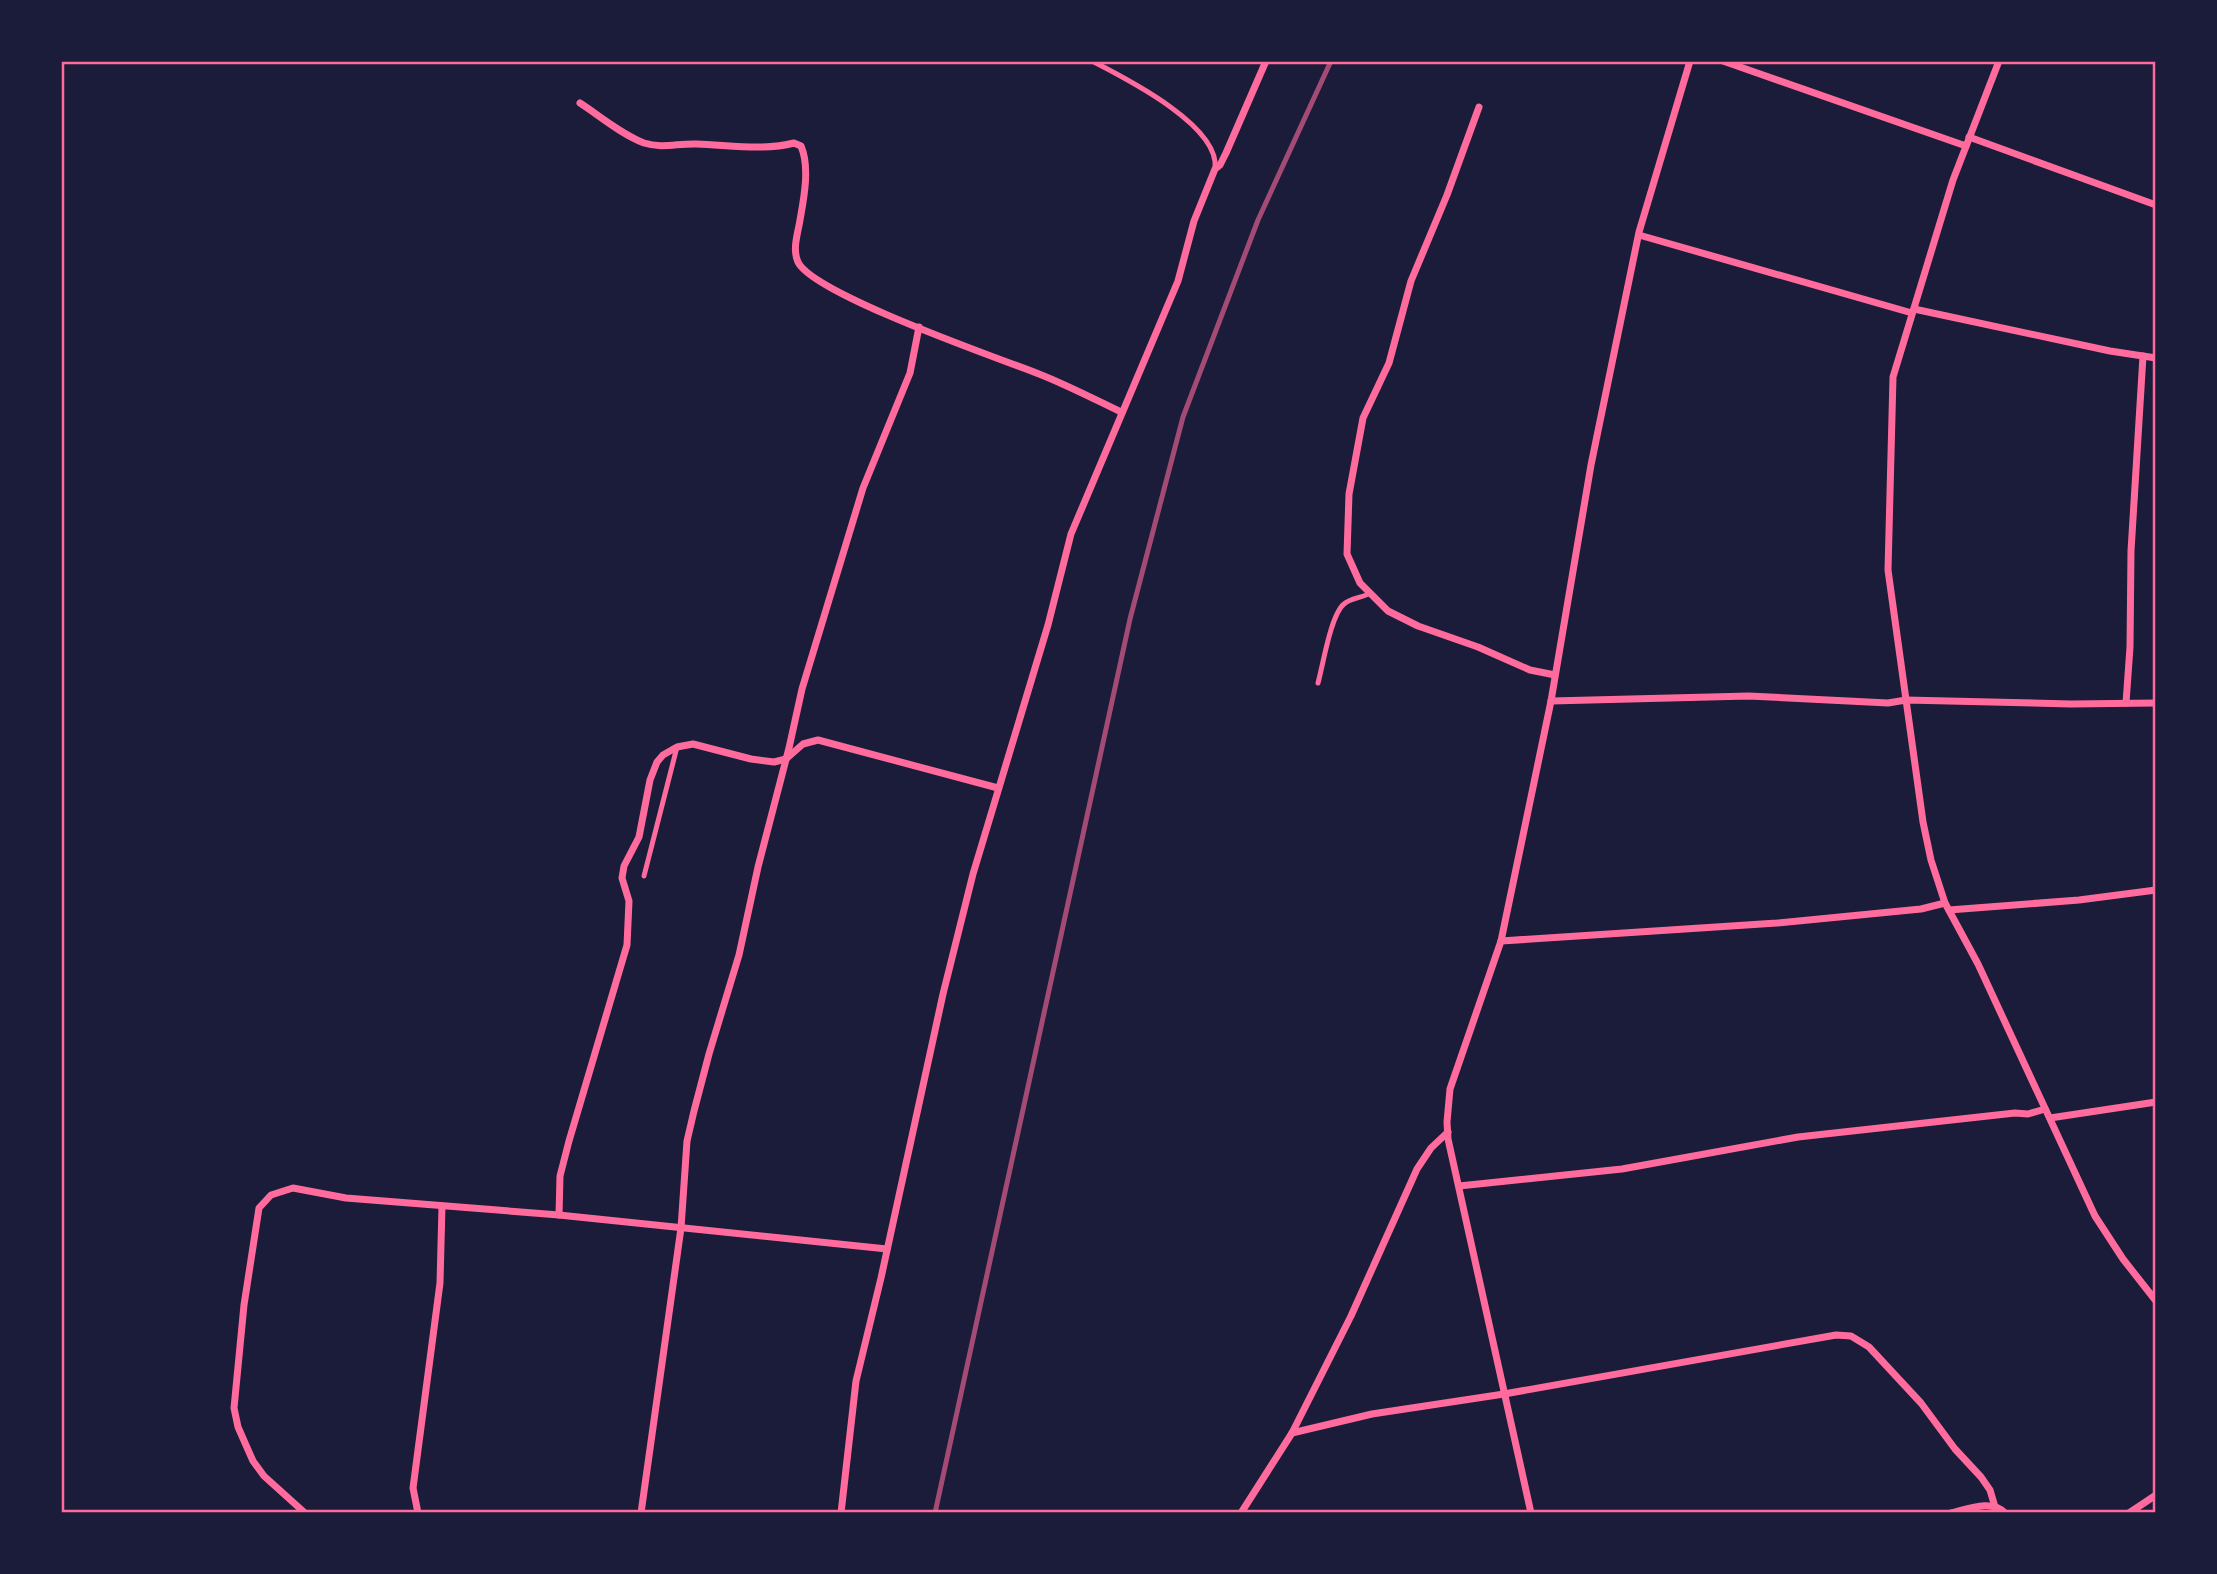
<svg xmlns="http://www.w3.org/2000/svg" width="2217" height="1574" font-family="'Golos Text',sans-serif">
	<rect width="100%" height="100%" fill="#1b1b3a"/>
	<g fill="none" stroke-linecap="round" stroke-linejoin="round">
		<!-- service -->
		<g stroke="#ff6b9d" stroke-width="5">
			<path d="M1092,61C1125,78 1221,126 1215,169"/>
			<path d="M1318,683C1323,665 1331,614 1344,604C1351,598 1362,598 1370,593"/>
			<polyline points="644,876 677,747"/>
		</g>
		<!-- minor -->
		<g stroke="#ff6b9d" stroke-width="7">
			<polyline points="1723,61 1966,146"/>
			<polyline points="1999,61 1953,180 1893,377 1888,570 1923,822 1931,860 1945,903 1978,964 2095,1216 2123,1259 2156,1301"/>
			<path d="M580,103C600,116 621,134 644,143C663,149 678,143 697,144C729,145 763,151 794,143L801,146C810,167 804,198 800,220C798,233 792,249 798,262C813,294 998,358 1039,374C1067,385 1094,399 1121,412"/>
			<polyline points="1479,107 1447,195 1411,281 1389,363 1363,418 1349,494 1347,554 1360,583 1388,611 1418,626 1478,647 1530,670 1555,675"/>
			<polyline points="1969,137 2156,205"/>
			<polyline points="1639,235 1912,313"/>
			<polyline points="1914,309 2110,351 2156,358"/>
			<polyline points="1551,701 1749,696 1888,703 1906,700 2071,704 2156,703"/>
			<polyline points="2126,703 2130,647 2131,551 2143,356"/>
			<polyline points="1949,910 2079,900 2156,890"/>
			<polyline points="1501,941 1777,923 1921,909 1945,903"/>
			<polyline points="2050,1118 2156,1102"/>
			<polyline points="1459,1186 1622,1169 1798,1137 2015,1113 2028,1114 2045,1109"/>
			<polyline points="559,1215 560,1176 569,1141 627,945 629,901 622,878 624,866 639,837 650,780 657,762 663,755 677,747 693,744 751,759 774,762 786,759 803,744 818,740 998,788"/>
			<polyline points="1292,1433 1372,1414 1504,1394 1836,1335 1851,1336 1869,1347 1921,1403 1955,1449 1981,1477 1990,1490 1995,1507"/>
			<polyline points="305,1513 264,1476 253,1461 238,1427 234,1408 244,1305 259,1208 271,1195 293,1188 346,1198 559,1215 887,1249"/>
			<polyline points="418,1513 413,1488 440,1283 442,1206"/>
			<polyline points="641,1513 681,1228 687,1141 694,1111 709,1054 739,955 758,867 789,748 802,689 863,488 910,373 919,327"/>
			<polyline points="841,1513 856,1381 881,1278 943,994 973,874 1048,625 1071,534 1178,281 1194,221 1215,169 1220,165 1226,153 1266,61"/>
			<polyline points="1241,1513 1292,1433 1351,1316 1417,1169 1431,1148 1448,1132"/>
			<polyline points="1531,1513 1448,1139 1447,1122 1450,1089 1501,941 1551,701 1591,465 1639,232 1690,61"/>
			<path d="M1951,1513C1968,1509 1992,1499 2005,1513"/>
			<polyline points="2129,1513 2156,1495"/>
		</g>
		<!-- rail -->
		<polyline stroke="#a44b75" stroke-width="5" points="935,1513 1130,619 1183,417 1258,220 1331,61"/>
	</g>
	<!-- border -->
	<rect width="2217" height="1574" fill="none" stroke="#1b1b3a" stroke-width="126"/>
	<rect x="63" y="63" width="2091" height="1448" fill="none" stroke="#ff6b9d" stroke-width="2.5"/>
</svg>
